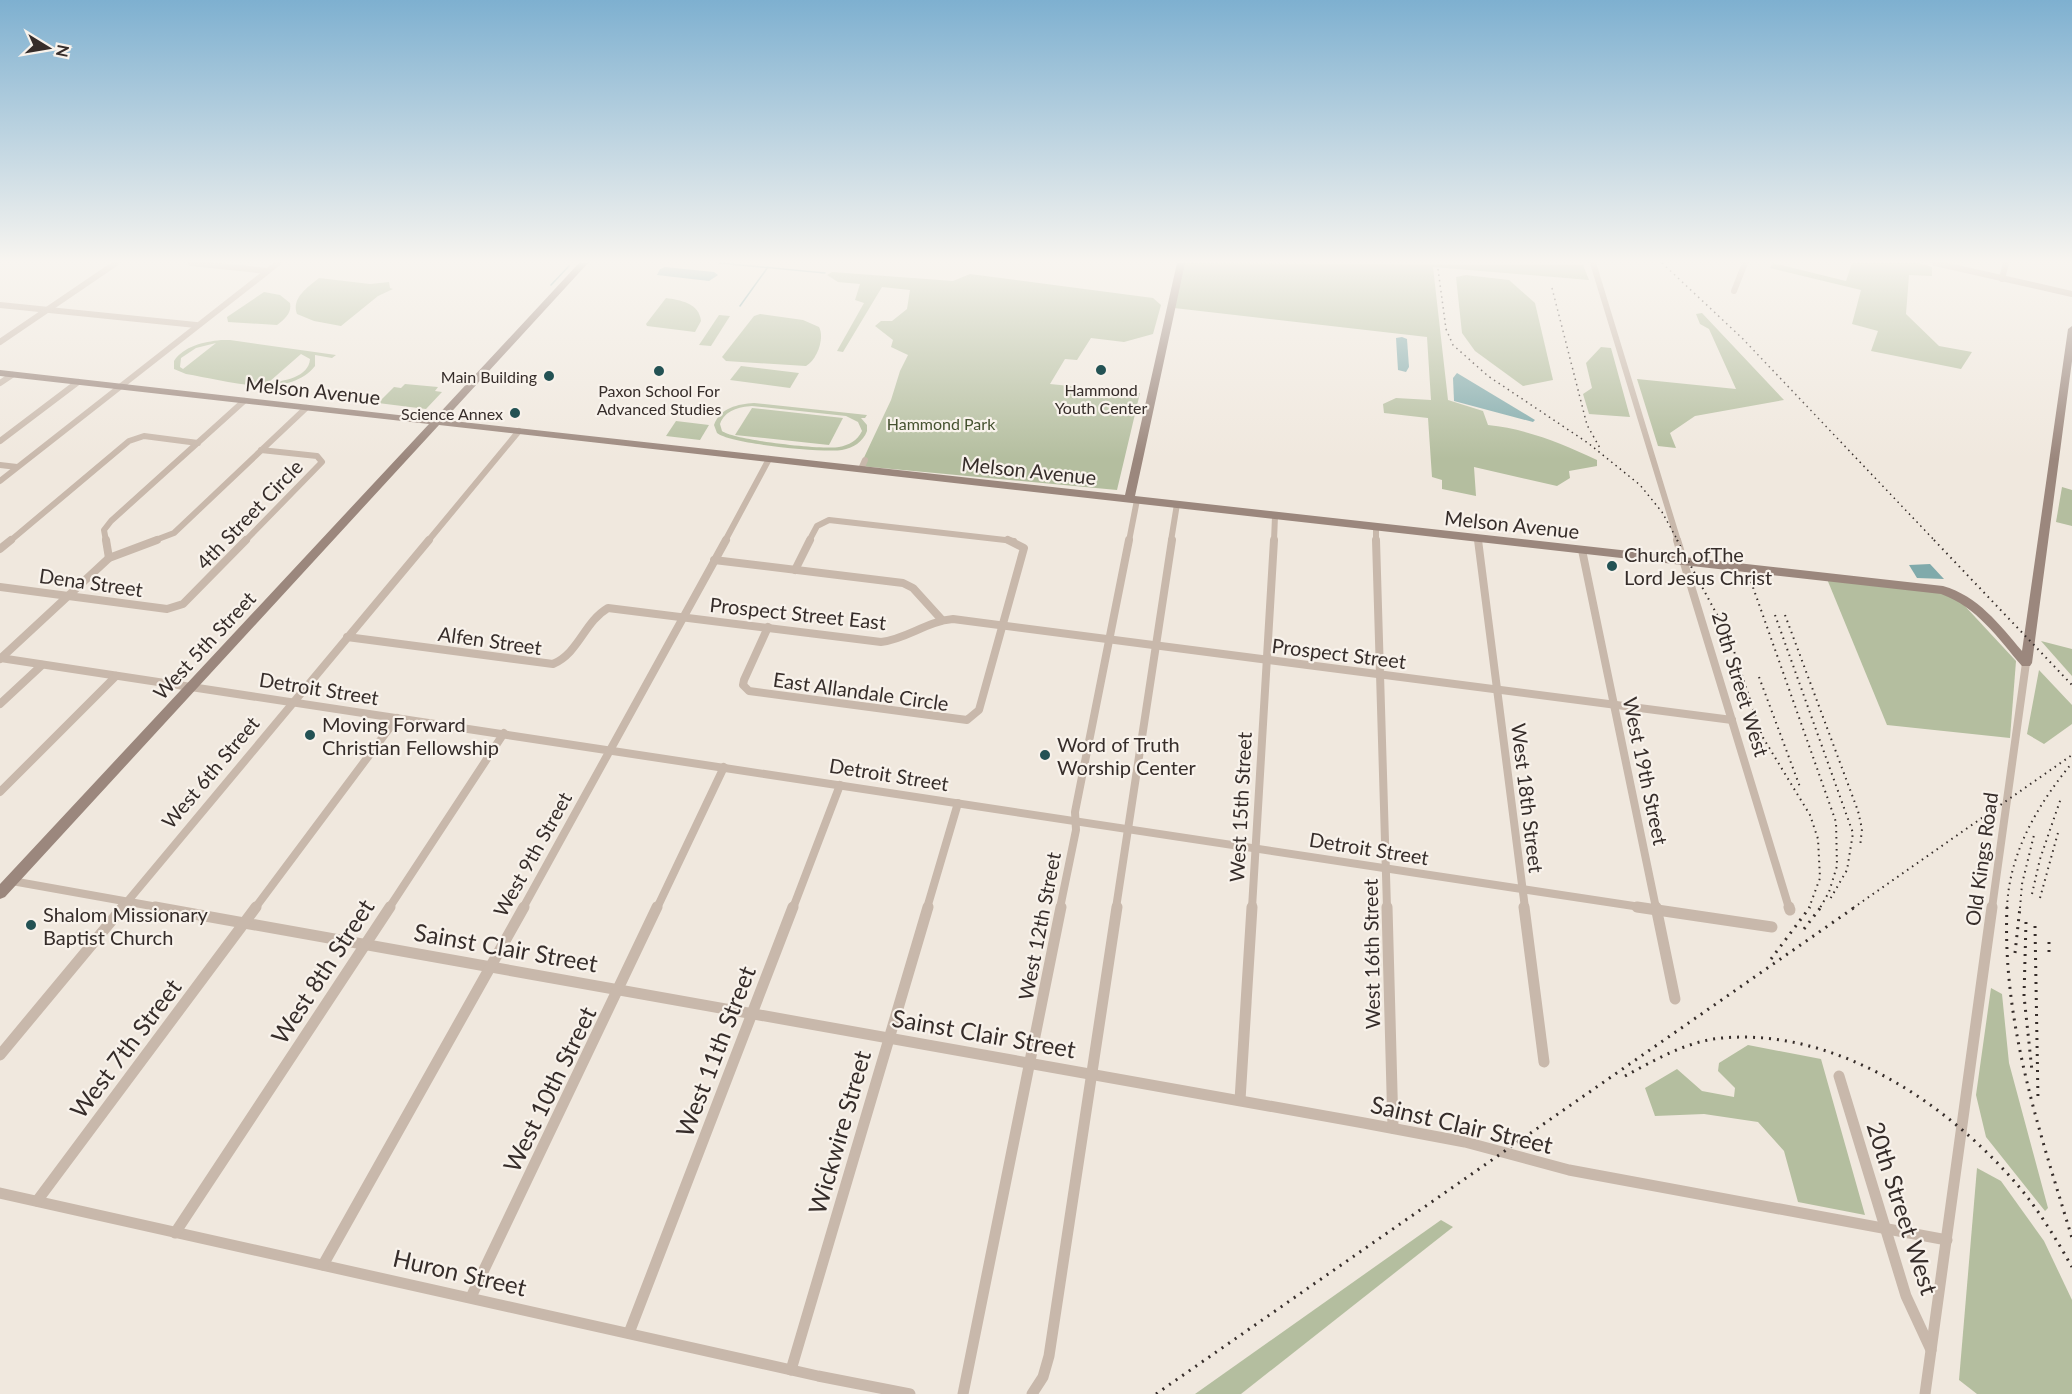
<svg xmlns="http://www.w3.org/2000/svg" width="2072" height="1394" font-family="Lato,sans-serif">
	<rect width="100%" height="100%" fill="#f0e8de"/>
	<!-- green -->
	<g fill="#b4be9f" fill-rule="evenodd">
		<path d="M1184,263L1583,265L1589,280L1433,267L1448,400L1483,411L1488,425C1527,429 1561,443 1597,460V466L1569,471L1570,478L1557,486L1474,467L1476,496L1442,489V480L1432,477L1428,418L1384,413L1383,404L1396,398L1431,400L1427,337L1174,308Z"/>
		<polygon points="1773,263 1846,281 1852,263 1919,263 1932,267 1932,276 1909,275 1906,314 1939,346 1972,352 1961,369 1871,351 1878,331 1852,324 1861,290 1770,268"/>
		<polygon points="832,272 953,281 970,274 1153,298 1161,305 1153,334 1124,342 1091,338 1077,360 1065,359 1050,384 1140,393 1117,490 860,466 891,400 900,371 908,355 891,347 893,340 875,326 881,321 892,321 907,309 910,290 882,287 843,352 837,351 864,303 855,300 860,284 838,282 827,275"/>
		<polygon points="1466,275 1509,280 1535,303 1553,380 1523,386 1475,351 1462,333 1456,277"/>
		<path d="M319,278L370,284L389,282L390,288L393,289L378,296L341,326L314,321L297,314C291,298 308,287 319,278Z"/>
		<path d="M264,292L280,295L290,303C292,313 285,319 277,325L228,322L227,317Z"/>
		<path d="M666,298C680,300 699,303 701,321L695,332L647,326L646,324Z"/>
		<polygon points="1702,313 1784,400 1695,416 1670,433 1676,448 1658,446 1637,379 1736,389 1709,329 1700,324 1696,314"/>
		<path d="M760,314L803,320L819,327C825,338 817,360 806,366L726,361L722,357L754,316Z"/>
		<polygon points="719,315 730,316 711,346 699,345"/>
		<path d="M221,340H230L336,355L332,358L315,355V366C287,401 224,380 186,374L174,369V361C184,346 203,342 221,340ZM216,343L183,369L180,367L181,358L196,348ZM301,354L310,359C309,377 283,382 269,382Z"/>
		<polygon points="1601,347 1611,348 1630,417 1589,414 1583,394 1592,388 1586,363"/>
		<polygon points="741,366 799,373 790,388 730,380"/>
		<polygon points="405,384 438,387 435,391 442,392 426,409 378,403 394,387 401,388"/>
		<path d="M754,403L867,415L865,418H861L867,425V431C863,442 853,448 842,450C824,453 730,444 717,433L714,425C720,408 738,404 754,403ZM752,406L846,416L858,422L862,431C857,441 849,445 839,447C823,450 733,440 722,431L720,424C725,410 739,407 752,406Z"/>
		<polygon points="752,408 843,418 829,445 735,435"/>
		<polygon points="676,421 709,425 700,440 666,436"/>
		<polygon points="2062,487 2072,490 2072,526 2056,522"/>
		<polygon points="1827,579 1948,594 1963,604 2016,661 2010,738 1887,725"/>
		<polygon points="2041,641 2072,649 2072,676"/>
		<polygon points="2039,670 2072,705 2072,724 2044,744 2027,734"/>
		<polygon points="1991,988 2002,994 2009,1063 2048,1208 2045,1211 1986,1137 1976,1095"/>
		<polygon points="1748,1045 1821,1059 1865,1215 1798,1202 1784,1151 1758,1122 1704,1114 1655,1116 1645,1088 1677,1069 1702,1091 1734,1097 1735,1088 1718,1071 1719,1063"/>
		<polygon points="1977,1168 2001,1181 2044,1241 2072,1300 2072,1394 1977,1394 1959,1380"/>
		<polygon points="1441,1220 1453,1227 1241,1394 1195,1394"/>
	</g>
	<!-- water -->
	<g fill="#80aaab">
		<polygon points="665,267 714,272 718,275 709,281 657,275 660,269"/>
		<polygon points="1402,337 1407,339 1409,367 1406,372 1398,370 1396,338"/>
		<polygon points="1457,373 1535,420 1533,422 1454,401 1453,378"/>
		<polygon points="1930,564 1944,579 1917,578 1909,565"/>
	</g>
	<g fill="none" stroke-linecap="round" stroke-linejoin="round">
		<!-- stream -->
		<g stroke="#80aaab" stroke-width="1.5">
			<polyline points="719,263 825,273"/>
			<polyline points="551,285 569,266"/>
			<polyline points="740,306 768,267"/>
		</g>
		<!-- street-far2 -->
		<g stroke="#c8b8ab" stroke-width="6">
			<polyline points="191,263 267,271"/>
			<polyline points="1593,263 1678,541"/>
			<polyline points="1935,263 2072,294"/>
			<polyline points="2002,279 2006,263"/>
			<polyline points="1734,291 1745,263"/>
			<polyline points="0,305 196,325"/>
			<polyline points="0,342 116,263"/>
			<polyline points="0,383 12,375"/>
			<polyline points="0,441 78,382"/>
			<polyline points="0,465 17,467"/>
			<polyline points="861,469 865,460"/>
			<polyline points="0,481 278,263"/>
			<polyline points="1376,527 1376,541"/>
			<polyline points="1478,538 1478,541"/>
			<polyline points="10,541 129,441 144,436 198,443"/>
			<polyline points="106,541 104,530 111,521 244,401"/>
			<polyline points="153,541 174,533 306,408"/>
			<polyline points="245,541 322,462 317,456 261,450"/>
			<polyline points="428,541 519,431"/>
			<polyline points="725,541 769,459"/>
			<polyline points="809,541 817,526 829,520 1014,541"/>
			<polyline points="1129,541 1137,500"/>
			<polyline points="1171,541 1177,504"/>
			<polyline points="1274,541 1275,516"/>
		</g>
		<!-- street-far1 -->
		<g stroke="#c8b8ab" stroke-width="8">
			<polyline points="106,540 109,558"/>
			<polyline points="1376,540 1387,908"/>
			<polyline points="1478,540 1525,908"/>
			<polyline points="1677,540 1789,908"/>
			<polyline points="0,549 11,540"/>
			<polyline points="1582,550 1656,908"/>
			<polyline points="714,560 903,583 913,588 942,620"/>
			<polyline points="795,570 810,540"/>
			<polyline points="0,587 167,609 183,604 246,540"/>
			<polyline points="768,627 744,680 743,685 749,691 967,720 979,710 1024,548 1008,540"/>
			<path d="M347,637L553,664C579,653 584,622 608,608L881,642C907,639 927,621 953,619L1732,720"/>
			<polyline points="0,658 1647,908"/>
			<polyline points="0,659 109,558 157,540"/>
			<polyline points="0,704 42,665"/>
			<polyline points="0,792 116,676"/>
			<polyline points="12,881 163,908"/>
			<polyline points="122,908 429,540"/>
			<polyline points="255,908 397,718"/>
			<polyline points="389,908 504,733"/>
			<polyline points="523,908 726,540"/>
			<polyline points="657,908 724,767"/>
			<polyline points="793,908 840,785"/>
			<polyline points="927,908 958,803"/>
			<polyline points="1060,908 1076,830 1075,812 1129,540"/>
			<polyline points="1116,908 1172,540"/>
			<polyline points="1252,908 1274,540"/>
			<polyline points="1992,908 2026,663"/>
		</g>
		<!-- street -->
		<g stroke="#c8b8ab" stroke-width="11">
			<polyline points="155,907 1364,1123 1465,1142 1569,1170 1947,1240"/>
			<polyline points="1387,907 1393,1128"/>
			<polyline points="1524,907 1544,1062"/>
			<polyline points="1637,907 1772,927"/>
			<polyline points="1656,907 1675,999"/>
			<polyline points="1789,907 1790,910"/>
			<polyline points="0,1055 123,907"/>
			<polyline points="1839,1076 1906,1296 1931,1350"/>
			<polyline points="1240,1100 1252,907"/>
			<polyline points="0,1193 818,1376 910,1394"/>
			<polyline points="37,1201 256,907"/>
			<polyline points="175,1233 390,907"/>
			<polyline points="323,1265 524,907"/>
			<polyline points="471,1297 657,907"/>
			<polyline points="629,1333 793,907"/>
			<polyline points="791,1370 928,907"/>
			<polyline points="963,1394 1061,907"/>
			<polyline points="1032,1394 1043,1377 1049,1356 1117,907"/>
			<polyline points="1925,1394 1992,907"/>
		</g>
		<!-- secondary -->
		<path fill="#9b877d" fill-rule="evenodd" d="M579,263H588L444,420L1125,495L1177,263H1185L1135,496L1943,586C1978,596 1999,624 2022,651L2068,329L2072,326V361L2032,663L2030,666H2022C1998,638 1977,607 1941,594L439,425L5,897L0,899V884L429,424L0,376V370L434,419Z"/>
		<!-- rail-far2 -->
		<g stroke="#362d2a" stroke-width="1.5" stroke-dasharray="1.5 4" stroke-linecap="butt">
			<polyline points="1662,263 1742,338 1935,541"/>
			<polyline points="1438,269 1446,329 1453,345 1488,376 1588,443 1640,485 1662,512 1678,541"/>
			<polyline points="1552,288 1587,425 1600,448"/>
		</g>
		<!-- rail-far1 -->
		<g stroke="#362d2a" stroke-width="2" stroke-dasharray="1.5 4.5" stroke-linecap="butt">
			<polyline points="1677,540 1730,639 1762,736 1810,815 1818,839 1820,878 1809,908"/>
			<polyline points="1934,540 2072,685"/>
			<polyline points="1749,576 1836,822 1837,866 1829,892 1820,908"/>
			<polyline points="1775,615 1853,833 1847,870 1829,901"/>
			<polyline points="1785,615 1858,811 1862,829 1860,847"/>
			<polyline points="1759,677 1800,787"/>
			<polyline points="2032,894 2040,859 2061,798"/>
			<polyline points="2040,898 2059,829"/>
			<polyline points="1853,908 2072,755"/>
			<path d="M2007,908C2009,853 2038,804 2072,763"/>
			<polyline points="2020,908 2022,884 2034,835"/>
		</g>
		<!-- rail -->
		<g stroke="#362d2a" stroke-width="3" stroke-dasharray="2 6" stroke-linecap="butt">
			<path d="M2007,907C2002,1022 2039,1129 2072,1238"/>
			<polyline points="2026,922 2024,996 2032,1071"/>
			<polyline points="2035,926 2038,1100"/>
			<polyline points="1804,929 1821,907"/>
			<polyline points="2049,942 2049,958"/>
			<polyline points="2015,953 2020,907"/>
			<polyline points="1771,959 1810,907"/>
			<path d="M1625,1076C1655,1060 1687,1041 1722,1038C1833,1028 1943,1100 2014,1181C2037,1207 2055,1237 2072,1267"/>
			<polyline points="1156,1394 1855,907"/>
		</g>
	</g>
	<!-- sky -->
	<linearGradient id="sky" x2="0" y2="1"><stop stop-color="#7eb0d0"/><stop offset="0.57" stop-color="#f8f5f0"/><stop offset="1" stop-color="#f8f5f0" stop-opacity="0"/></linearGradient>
	<rect width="2072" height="459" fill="url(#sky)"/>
	<!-- markers -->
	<g fill="#235254" stroke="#f8f2eb" stroke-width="2">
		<circle cx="1101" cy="370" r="6"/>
		<circle cx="659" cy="371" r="6"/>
		<circle cx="549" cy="376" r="6"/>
		<circle cx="515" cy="413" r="6"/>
		<circle cx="1612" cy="566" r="6"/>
		<circle cx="310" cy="735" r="6"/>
		<circle cx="1045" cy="755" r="6"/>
		<circle cx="31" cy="925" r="6"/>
	</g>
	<g text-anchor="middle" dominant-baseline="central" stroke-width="4.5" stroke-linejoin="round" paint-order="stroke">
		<!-- far-poi labels -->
		<g font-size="16" fill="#362d2a" stroke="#f8f2eb" text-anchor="end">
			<text x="537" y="376">Main Building</text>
			<text x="1101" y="389" text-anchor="middle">Hammond<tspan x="1101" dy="18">Youth Center</tspan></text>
			<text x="659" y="390" text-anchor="middle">Paxon School For<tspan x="659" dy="18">Advanced Studies</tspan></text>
			<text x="503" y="413">Science Annex</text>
		</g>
		<!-- far-park labels -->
		<g font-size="16" fill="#465230" stroke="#f8f2eb">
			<text x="941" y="423">Hammond Park</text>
		</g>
		<!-- street labels -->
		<g font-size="20" fill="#362d2a" stroke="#f8f2eb">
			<text transform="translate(313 390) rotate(6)">Melson Avenue</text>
			<text transform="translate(1029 470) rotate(6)">Melson Avenue</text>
			<text transform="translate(249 514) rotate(-46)">4th Street Circle</text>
			<text transform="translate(1512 524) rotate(6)">Melson Avenue</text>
			<text transform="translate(91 582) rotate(8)">Dena Street</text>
			<text transform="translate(798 613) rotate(6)">Prospect Street East</text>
			<text transform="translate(490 640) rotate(8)">Alfen Street</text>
			<text transform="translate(204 645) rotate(-47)">West 5th Street</text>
			<text transform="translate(1339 653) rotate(7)">Prospect Street</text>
			<text transform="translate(1741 684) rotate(73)">20th Street West</text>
			<text transform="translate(319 688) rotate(9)">Detroit Street</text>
			<text transform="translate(861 691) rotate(8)">East Allandale Circle</text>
			<text transform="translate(1646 771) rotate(78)">West 19th Street</text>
			<text transform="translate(210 772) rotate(-50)">West 6th Street</text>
			<text transform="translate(889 774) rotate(9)">Detroit Street</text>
			<text transform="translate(1528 798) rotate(83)">West 18th Street</text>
			<text transform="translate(1240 807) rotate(-87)">West 15th Street</text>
			<text transform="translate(1369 848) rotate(9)">Detroit Street</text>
			<text transform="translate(532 854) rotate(-61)">West 9th Street</text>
			<text transform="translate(1981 859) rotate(-82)">Old Kings Road</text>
			<text transform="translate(1039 926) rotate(-79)">West 12th Street</text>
			<text transform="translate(1371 954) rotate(-91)">West 16th Street</text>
		</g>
		<!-- poi labels -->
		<g font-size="20" fill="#362d2a" stroke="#f8f2eb" text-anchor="start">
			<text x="1624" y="554">Church ofThe<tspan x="1624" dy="23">Lord Jesus Christ</tspan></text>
			<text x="322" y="724">Moving Forward<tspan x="322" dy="23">Christian Fellowship</tspan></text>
			<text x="1057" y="744">Word of Truth<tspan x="1057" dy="23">Worship Center</tspan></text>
			<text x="43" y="914">Shalom Missionary<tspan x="43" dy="23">Baptist Church</tspan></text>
		</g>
		<!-- near-street labels -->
		<g font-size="24" fill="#362d2a" stroke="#f8f2eb">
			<text transform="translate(506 947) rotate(10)">Sainst Clair Street</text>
			<text transform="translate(322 971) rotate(-57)">West 8th Street</text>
			<text transform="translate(984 1033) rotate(10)">Sainst Clair Street</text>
			<text transform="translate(125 1048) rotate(-53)">West 7th Street</text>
			<text transform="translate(715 1051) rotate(-69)">West 11th Street</text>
			<text transform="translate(549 1089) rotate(-64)">West 10th Street</text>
			<text transform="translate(1462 1124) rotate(13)">Sainst Clair Street</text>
			<text transform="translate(839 1132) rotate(-74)">Wickwire Street</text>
			<text transform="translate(1903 1208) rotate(72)">20th Street West</text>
			<text transform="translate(460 1272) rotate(13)">Huron Street</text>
		</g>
	</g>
	<!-- north arrow -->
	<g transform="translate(48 48) rotate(101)" stroke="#f8f2eb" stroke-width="4.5" paint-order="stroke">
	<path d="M0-4.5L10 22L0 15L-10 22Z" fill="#362d2a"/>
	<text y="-9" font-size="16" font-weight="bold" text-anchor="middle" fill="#362d2a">N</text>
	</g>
</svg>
